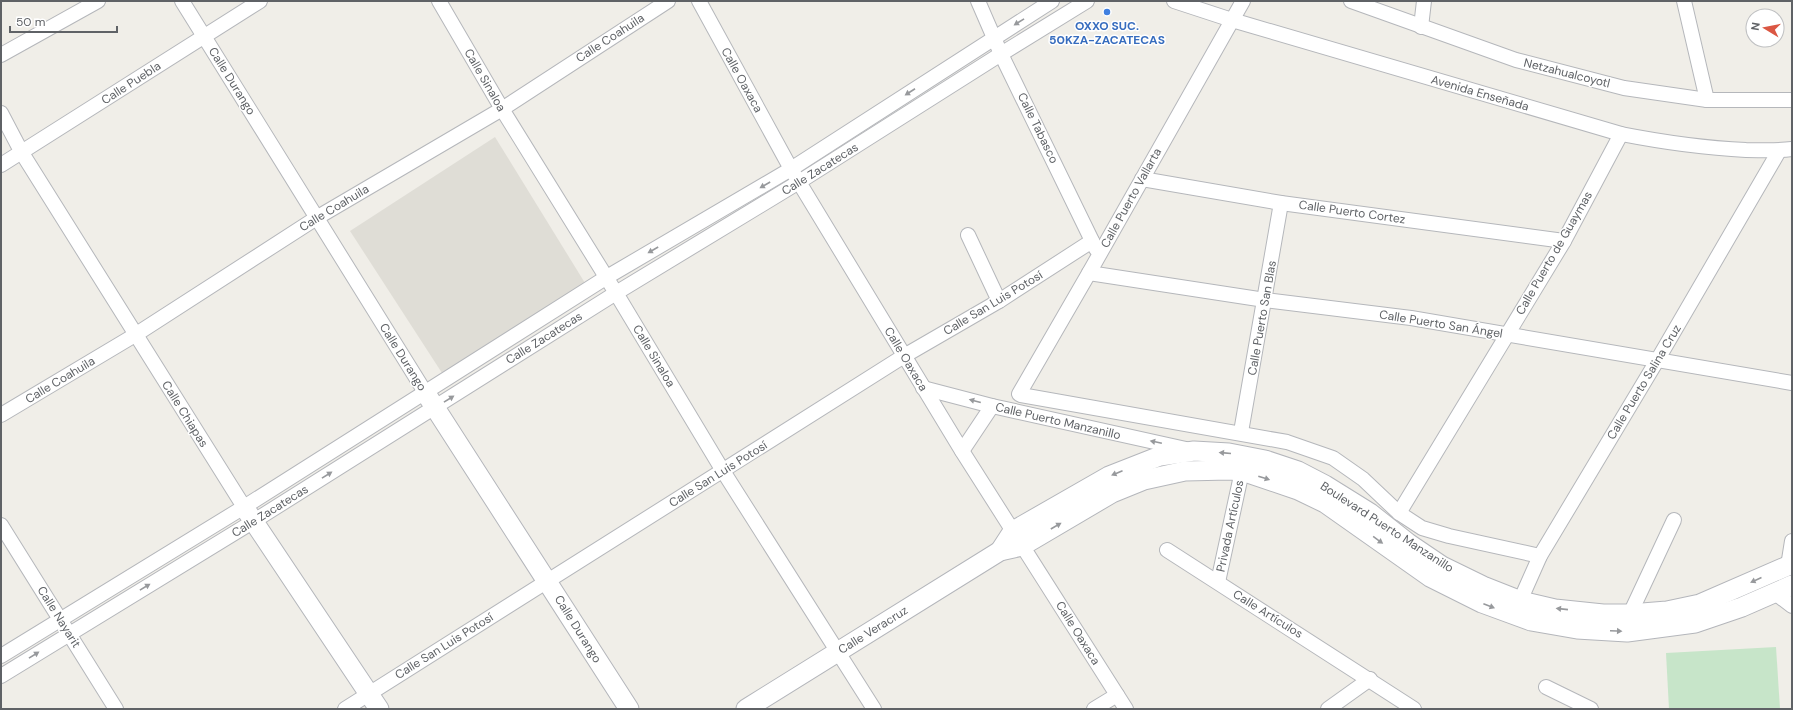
<svg xmlns="http://www.w3.org/2000/svg" width="1793" height="710" font-family="'DM Sans',sans-serif">
	<rect width="100%" height="100%" fill="#f0eee8"/>
	<!-- education -->
	<polygon fill="#dfddd6" points="495,137 585,283 442,373 350,231"/>
	<!-- green -->
	<polygon fill="#c7e5c9" points="1776,647 1780,709 1669,709 1666,653"/>
	<g fill="none" stroke-linecap="round" stroke-linejoin="round">
		<!-- street casing -->
		<g stroke="#b5b7bb" stroke-width="16">
			<g id="street">
				<polyline points="182,1 425,392"/>
				<polyline points="439,1 502,109 616,293 723,471 874,709"/>
				<polyline points="699,1 791,169 962,451 1126,709"/>
				<polyline points="978,1 1001,54 1096,249"/>
				<path d="M1174,1L1232,20L1621,134C1662,142 1704,148 1746,150C1762,150 1777,151 1792,149"/>
				<polyline points="1243,1 1089,273 1019,394 1021,395 1287,442 1333,458 1363,479 1399,513 1422,528 1449,536 1540,556"/>
				<polyline points="1351,1 1516,60 1624,88 1707,100 1792,100"/>
				<polyline points="1684,1 1707,100"/>
				<polyline points="1421,27 1424,1"/>
				<polyline points="1,55 98,1"/>
				<polyline points="1,113 22,153 244,507"/>
				<polyline points="1,165 260,1"/>
				<polyline points="1142,179 1281,203 1564,241"/>
				<polyline points="968,235 999,301"/>
				<polyline points="1089,273 1265,300 1411,318 1792,383"/>
				<polyline points="923,388 992,406 1186,449"/>
				<polyline points="1,415 135,335 318,217 502,109 668,1"/>
				<polyline points="1241,432 1281,203"/>
				<polyline points="962,451 992,406"/>
				<polyline points="1399,513 1564,241 1621,134"/>
				<polyline points="1,525 116,709"/>
				<polyline points="1167,550 1414,709"/>
				<polyline points="1788,566 1792,541"/>
				<polyline points="1218,582 1242,471"/>
				<polyline points="1775,593 1792,606"/>
				<polyline points="1516,610 1540,556 1658,359 1779,151"/>
				<polyline points="1630,614 1674,520"/>
				<polyline points="1,656 244,507 607,277 791,169 1052,1"/>
				<polyline points="1,676 254,521 616,293 799,182 1001,54 1087,1"/>
				<polyline points="1546,687 1591,709"/>
				<polyline points="345,709 904,356 999,301 1092,241"/>
				<polyline points="1094,709 1117,695"/>
				<polyline points="1328,709 1370,679"/>
			</g>
		</g>
		<!-- secondary casing -->
		<g stroke="#b4b6bb" stroke-width="21">
			<g id="secondary">
				<polyline points="425,392 629,709"/>
				<polyline points="244,507 379,709"/>
				<polyline points="1000,551 1013,531 1109,476 1160,456 1194,451 1229,453 1265,460 1298,471 1325,485 1370,513 1408,543 1442,566 1483,586 1521,601 1555,609 1603,614 1630,614 1667,611 1700,604 1792,564"/>
				<polyline points="746,709 1000,551 1022,546 1112,493 1144,480 1185,471 1229,470 1242,471 1298,490 1325,503 1430,577 1482,603 1531,621 1577,629 1627,632 1695,623 1742,607 1792,585"/>
			</g>
		</g>
		<!-- street -->
		<use href="#street" stroke="#fff" stroke-width="14"/>
		<!-- secondary -->
		<use href="#secondary" stroke="#fff" stroke-width="19"/>
	</g>
	<!-- one-way arrows -->
	<defs><path id="oneway-solid" d="M-6-.8H1V-3.2L6.5 0L1 3.2V.8H-6Z"/></defs>
	<g fill="#97999c">
		<use href="#oneway-solid" transform="translate(1019 22) rotate(148)"/>
		<use href="#oneway-solid" transform="translate(910 92) rotate(147)"/>
		<use href="#oneway-solid" transform="translate(765 185) rotate(150)"/>
		<use href="#oneway-solid" transform="translate(653 250) rotate(150)"/>
		<use href="#oneway-solid" transform="translate(449 399) rotate(-32)"/>
		<use href="#oneway-solid" transform="translate(975 401) rotate(-165)"/>
		<use href="#oneway-solid" transform="translate(1156 442) rotate(-168)"/>
		<use href="#oneway-solid" transform="translate(1225 453) rotate(-175)"/>
		<use href="#oneway-solid" transform="translate(1117 473) rotate(157)"/>
		<use href="#oneway-solid" transform="translate(327 475) rotate(-32)"/>
		<use href="#oneway-solid" transform="translate(1264 478) rotate(18)"/>
		<use href="#oneway-solid" transform="translate(1056 526) rotate(-30)"/>
		<use href="#oneway-solid" transform="translate(1378 540) rotate(36)"/>
		<use href="#oneway-solid" transform="translate(1756 580) rotate(156)"/>
		<use href="#oneway-solid" transform="translate(145 587) rotate(-31)"/>
		<use href="#oneway-solid" transform="translate(1489 606) rotate(21)"/>
		<use href="#oneway-solid" transform="translate(1562 609) rotate(-174)"/>
		<use href="#oneway-solid" transform="translate(1616 631) rotate(2)"/>
		<use href="#oneway-solid" transform="translate(34 655) rotate(-32)"/>
	</g>
	<!-- markers -->
	<circle fill="#3f7fe0" stroke="#fff" stroke-width="1.5" cx="1107" cy="12" r="4"/>
	<g text-anchor="middle" dominant-baseline="central" stroke-width="3" stroke-linejoin="round" paint-order="stroke">
		<!-- shop labels -->
		<g font-size="12" font-weight="bold" fill="#366cbe" stroke="#fff">
			<text x="1107" y="26">OXXO SUC.<tspan x="1107" dy="14">50KZA-ZACATECAS</tspan></text>
		</g>
		<!-- street labels -->
		<g font-size="12" fill="#5f6266" stroke="#fff">
			<text transform="translate(610 38) rotate(-33)">Calle Coahuila</text>
			<text transform="translate(1567 73) rotate(14)">Netzahualcoyotl</text>
			<text transform="translate(485 80) rotate(60)">Calle Sinaloa</text>
			<text transform="translate(742 80) rotate(61)">Calle Oaxaca</text>
			<text transform="translate(232 81) rotate(58)">Calle Durango</text>
			<text transform="translate(131 83) rotate(-33)">Calle Puebla</text>
			<text transform="translate(1480 93) rotate(16)">Avenida Enseñada</text>
			<text transform="translate(1038 128) rotate(64)">Calle Tabasco</text>
			<text transform="translate(820 169) rotate(-32)">Calle Zacatecas</text>
			<text transform="translate(1131 198) rotate(-61)">Calle Puerto Vallarta</text>
			<text transform="translate(334 208) rotate(-31)">Calle Coahuila</text>
			<text transform="translate(1352 212) rotate(8)">Calle Puerto Cortez</text>
			<text transform="translate(1554 253) rotate(-60)">Calle Puerto de Guaymas</text>
			<text transform="translate(993 303) rotate(-31)">Calle San Luis Potosí</text>
			<text transform="translate(1262 318) rotate(-80)">Calle Puerto San Blas</text>
			<text transform="translate(1441 324) rotate(9)">Calle Puerto San Ángel</text>
			<text transform="translate(544 338) rotate(-32)">Calle Zacatecas</text>
			<text transform="translate(654 356) rotate(59)">Calle Sinaloa</text>
			<text transform="translate(403 357) rotate(58)">Calle Durango</text>
			<text transform="translate(906 359) rotate(59)">Calle Oaxaca</text>
			<text transform="translate(60 380) rotate(-31)">Calle Coahuila</text>
			<text transform="translate(1644 382) rotate(-59)">Calle Puerto Salina Cruz</text>
			<text transform="translate(185 414) rotate(58)">Calle Chiapas</text>
			<text transform="translate(1058 421) rotate(13)">Calle Puerto Manzanillo</text>
			<text transform="translate(718 474) rotate(-32)">Calle San Luis Potosí</text>
			<text transform="translate(270 511) rotate(-32)">Calle Zacatecas</text>
			<text transform="translate(1230 526) rotate(-78)">Privada Artículos</text>
			<text transform="translate(1387 527) rotate(33)">Boulevard Puerto Manzanillo</text>
			<text transform="translate(1268 614) rotate(32)">Calle Artículos</text>
			<text transform="translate(59 617) rotate(58)">Calle Nayarit</text>
			<text transform="translate(578 629) rotate(58)">Calle Durango</text>
			<text transform="translate(873 630) rotate(-32)">Calle Veracruz</text>
			<text transform="translate(1078 633) rotate(58)">Calle Oaxaca</text>
			<text transform="translate(444 646) rotate(-32)">Calle San Luis Potosí</text>
		</g>
	</g>
	<!-- border -->
	<rect width="1793" height="710" fill="none" stroke="#5f6266" stroke-width="4"/>
	<!-- north arrow -->
	<g transform="translate(1765 28) rotate(280)"><circle r="19" fill="#ffffff" stroke="#bfc0c2"/>
	<path d="M0-3L7 15L0 10L-7 15Z" fill="#db5743"/>
	<text y="-6" font-size="11" font-weight="bold" text-anchor="middle" fill="#5f6266">N</text>
	</g>
	<!-- scale -->
	<path d="M10 26v6h107v-6" fill="none" stroke="#5f6266" stroke-width="2"/>
	<text x="16" y="26" font-size="12" fill="#5f6266" stroke="#ffffff" stroke-width="3" paint-order="stroke">50 m</text>
</svg>
